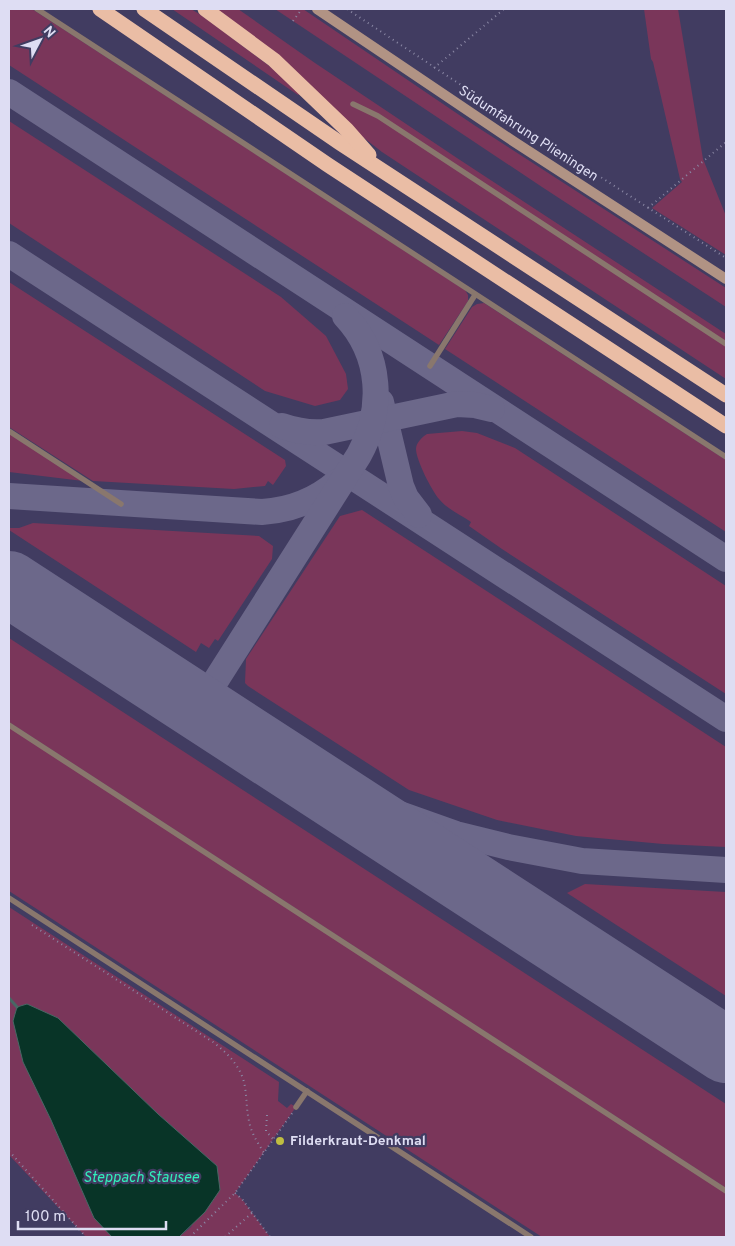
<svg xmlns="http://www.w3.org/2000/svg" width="735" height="1246" font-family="Overpass,sans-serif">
	<rect width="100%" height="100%" fill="#413c61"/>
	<!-- green -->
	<g fill="#7a365a">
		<polygon points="9,9 32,9 465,290 468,295 468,301 439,345 9,65"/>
		<polygon points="172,9 191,9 204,17 276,71 299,94 298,95"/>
		<polygon points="215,9 238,9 315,63 457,158 726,334 726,379 382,152 355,131"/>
		<polygon points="275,9 303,9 474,125 726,288 726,307 542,187"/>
		<polygon points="644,9 678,9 703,159 726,216 726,255 652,208 682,182 680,179 653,62 651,59"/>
		<polygon points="9,121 281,297 326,336 346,374 348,389 340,400 315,406 265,391 9,223"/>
		<polygon points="9,282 285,460 286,466 273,485 268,481 265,486 234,489 93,481 9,427"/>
		<polygon points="484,303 726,460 726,532 445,349 472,307 477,304"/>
		<path d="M462,431L477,433L515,448L726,586V694L502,549L469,526L471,522C461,515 447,509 439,499C432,491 416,460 416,449C416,443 422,437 427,434Z"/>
		<polygon points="9,433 83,481 9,472"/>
		<polygon points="362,510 726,747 726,847 663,844 576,836 497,820 409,790 248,686 245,683 246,659 340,516"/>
		<polygon points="33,523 259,536 273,546 272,559 218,641 215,639 209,648 201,643 196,652 9,530 9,528 19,528"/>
		<polygon points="9,638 726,1104 726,1188 9,722"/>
		<polygon points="9,727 726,1193 726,1237 542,1237 9,891"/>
		<polygon points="585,884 726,892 726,996 567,893"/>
		<polygon points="9,907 279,1082 278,1101 287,1108 291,1104 296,1107 235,1193 242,1199 270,1237 179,1237 191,1227 217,1166 158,1114 58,1018 51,1120 94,1218 112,1237 86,1237 9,1155"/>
	</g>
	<!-- water -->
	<polygon fill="#083427" stroke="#486764" points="27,1004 58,1018 158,1114 217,1166 220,1190 205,1212 179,1237 112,1237 94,1218 51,1120 23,1062 13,1021 17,1007"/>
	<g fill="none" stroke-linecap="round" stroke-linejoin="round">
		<!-- stream -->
		<polyline stroke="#486764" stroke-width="3" points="9,998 17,1007"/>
		<!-- taxiway -->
		<g stroke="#6c688a" stroke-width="26">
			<polyline points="9,92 726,559"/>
			<polyline points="9,254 726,719"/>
			<polyline points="381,402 401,486 406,498 419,515"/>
			<path d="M282,426C296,431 309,433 324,432L457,404L475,405L492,409"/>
			<path d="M9,496L262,512C291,510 315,501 337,482"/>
			<path d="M199,707L359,455C384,410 382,355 345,316"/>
			<polyline points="332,794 394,812 456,834 508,847 582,861 726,870"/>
		</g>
		<!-- runway -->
		<polyline stroke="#6c688a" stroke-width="66" points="9,584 726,1050"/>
		<!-- path -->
		<g stroke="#8b88a5" stroke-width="2" stroke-dasharray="1 4" stroke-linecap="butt">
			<polyline points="347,9 554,147 726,258"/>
			<polyline points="293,21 302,9"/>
			<polyline points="434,68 504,9"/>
			<polyline points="648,208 726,142"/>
			<path d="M32,925L213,1042C227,1053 239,1064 244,1082C247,1095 246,1108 249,1121C251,1133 258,1143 264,1153"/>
			<polyline points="267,1115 266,1131 273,1139"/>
			<polyline points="9,1151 86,1237"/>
			<polyline points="235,1193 242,1199 270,1237"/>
			<polyline points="190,1237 235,1193 293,1112"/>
			<polyline points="225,1237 253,1212"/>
		</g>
		<!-- lane -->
		<g stroke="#89776d" stroke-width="5.5">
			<polyline points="37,9 726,457"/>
			<polyline points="353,104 378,116 726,344"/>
			<polyline points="430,366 475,295"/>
			<polyline points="9,431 121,504"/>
			<polyline points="9,725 726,1191"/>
			<polyline points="9,898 531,1237"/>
			<polyline points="296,1107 307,1091"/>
		</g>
		<!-- secondary -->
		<polyline stroke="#b19384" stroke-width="10" points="317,9 513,141 726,279"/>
		<!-- highway -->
		<g stroke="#eabda5" stroke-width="15">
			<polyline points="100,9 328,165 726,426"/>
			<polyline points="144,9 340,143 726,395"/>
			<polyline points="205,9 274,60 347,130 369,155"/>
		</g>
	</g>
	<!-- markers -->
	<circle fill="#bfbe41" stroke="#413c61" stroke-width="2" cx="280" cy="1141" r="5"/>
	<g text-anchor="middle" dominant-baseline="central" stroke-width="4.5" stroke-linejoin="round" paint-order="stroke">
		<!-- street labels -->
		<g font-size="14" fill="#deddf3" stroke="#413c61">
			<text transform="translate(528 134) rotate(33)">Südumfahrung Plieningen</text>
		</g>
		<!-- poi labels -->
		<g font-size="14" font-weight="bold" fill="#deddf3" stroke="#413c61" text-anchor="start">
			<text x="290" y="1141">Filderkraut-Denkmal</text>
		</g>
		<!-- water labels -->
		<g font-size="15" font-style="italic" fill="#31efbb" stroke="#413c61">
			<text x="141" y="1178">Steppach Stausee</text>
		</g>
	</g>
	<!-- border -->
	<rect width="735" height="1246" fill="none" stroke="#deddf3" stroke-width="20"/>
	<!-- north arrow -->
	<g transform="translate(40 40) rotate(49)" stroke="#413c61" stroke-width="4" paint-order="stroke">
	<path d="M0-4L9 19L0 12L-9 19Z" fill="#deddf3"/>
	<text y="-8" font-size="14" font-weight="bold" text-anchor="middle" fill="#deddf3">N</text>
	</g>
	<!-- scale -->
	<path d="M18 1221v8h148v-8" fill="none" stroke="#deddf3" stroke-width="2.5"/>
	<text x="25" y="1221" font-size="15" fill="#deddf3" stroke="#413c61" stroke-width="4" paint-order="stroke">100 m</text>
</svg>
